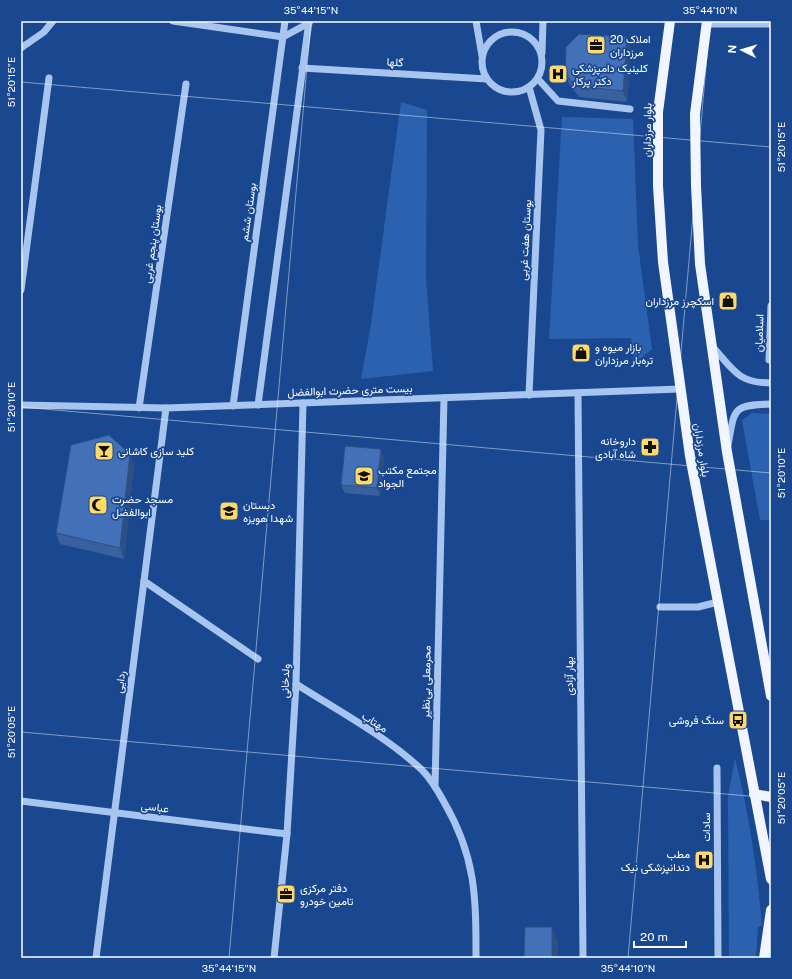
<svg xmlns="http://www.w3.org/2000/svg" width="792" height="979" font-family="'Public Sans',Vazirmatn,sans-serif">
	<rect width="100%" height="100%" fill="#194891"/>
	<!-- green -->
	<g fill="#2c61af">
		<polygon points="401,102 427,110 426,279 433,371 361,379 371,324"/>
		<polygon points="562,117 633,119 638,245 652,349 634,364 631,338 549,339"/>
		<polygon points="752,413 771,414 771,520 760,520 742,420"/>
		<path d="M735,758C749,813 757,869 762,925L758,927L756,958H729L728,796Z"/>
	</g>
	<g fill="none" stroke-linecap="round" stroke-linejoin="round">
		<!-- minor -->
		<g stroke="#a7c5ef" stroke-width="7">
			<polyline points="173,21 283,37 309,23 307,21"/>
			<polyline points="476,21 482,56"/>
			<polyline points="706,24 771,24"/>
			<circle cx="512" cy="62" r="30"/>
			<polyline points="21,48 44,32 53,21"/>
			<polyline points="542,53 543,21"/>
			<polyline points="302,68 487,79"/>
			<polyline points="538,79 558,101 630,109"/>
			<polyline points="529,87 541,130 529,395"/>
			<polyline points="21,290 49,78"/>
			<path d="M712,346C733,369 737,383 771,383"/>
			<polyline points="769,360 771,306"/>
			<polyline points="578,393 583,958"/>
			<polyline points="21,405 166,408 680,389"/>
			<polyline points="258,405 309,21"/>
			<polyline points="233,406 285,21"/>
			<polyline points="139,408 186,84"/>
			<path d="M728,445C735,409 731,405 771,404"/>
			<polyline points="144,581 258,659"/>
			<polyline points="660,607 698,607 718,602"/>
			<path d="M296,684C337,710 387,737 422,770C431,779 438,791 444,802C476,857 476,897 476,958"/>
			<polyline points="717,768 718,958"/>
			<polyline points="435,786 444,398"/>
			<polyline points="21,801 287,834"/>
			<polyline points="96,958 166,408"/>
			<polyline points="274,958 287,834 296,684 303,403"/>
		</g>
		<!-- major -->
		<g stroke="#f0f5ff" stroke-width="10">
			<polyline points="670,21 658,112 658,186 663,262 690,456 771,879"/>
			<polyline points="707,21 695,114 696,186 700,264 727,452 771,696"/>
			<polyline points="754,794 771,797"/>
			<polyline points="764,958 771,910"/>
		</g>
	</g>
	<!-- wall -->
	<g fill="#39619f">
		<polygon points="627,37 631,48 627,102 579,97 569,84 565,73"/>
		<polygon points="384,458 380,496 345,493 341,485"/>
		<polygon points="134,465 124,559 60,544 56,533"/>
	</g>
	<!-- shaded-wall -->
	<g fill="#2e4f82">
		<polygon points="627,37 631,48 627,102 623,91"/>
		<polygon points="381,449 384,458 380,496 377,488"/>
		<polygon points="130,454 134,465 124,559 120,548"/>
		<polygon points="552,927 558,943 558,958 552,958"/>
	</g>
	<!-- building -->
	<g fill="#4271b9" stroke="#2e4f82">
		<polygon points="579,34 627,37 623,91 575,86 565,73 566,47"/>
		<polygon points="109,435 130,454 120,548 56,533 71,445"/>
		<polygon points="345,446 381,449 377,488 341,485"/>
		<polygon points="525,927 552,927 552,958 524,958"/>
	</g>
	<!-- ticks -->
	<path fill="none" stroke="#fff" stroke-width="1" stroke-opacity="0.45" d="M21,82L771,147M21,407L771,473M21,732L771,798M229,958L311,21M628,958L710,21"/>
	<!-- icons -->
	<defs>
		<g id="office-square" transform="scale(1)"><rect x="-9" y="-9" width="18" height="18" rx="4" fill="#ffd966" stroke="#194891"/><path d="M-6-3h4V-5.5h4V-3h4V5H-6ZM-1-4.5V-3h2v-1.5ZM-6 0V1H6V0Z" fill="#111"/></g>
		<g id="hospital-square" transform="scale(1)"><rect x="-9" y="-9" width="18" height="18" rx="4" fill="#ffd966" stroke="#194891"/><path d="M-5-5h3v3.5h4V-5h3V5h-3V1.5h-4V5h-3Z" fill="#111"/></g>
		<g id="shop-square" transform="scale(1)"><rect x="-9" y="-9" width="18" height="18" rx="4" fill="#ffd966" stroke="#194891"/><path d="M-5-2.5h2.3a2.7 3.5 0 0 1 5.4 0H5L5.5 6h-11ZM-1.5-2.5h3a1.5 2.3 0 0 0-3 0Z" fill="#111"/></g>
		<g id="pharmacy-square" transform="scale(1)"><rect x="-9" y="-9" width="18" height="18" rx="4" fill="#ffd966" stroke="#194891"/><path d="M-2-6h4v4h4v4h-4v4h-4v-4h-4v-4h4Z" fill="#111"/></g>
		<g id="bar-square" transform="scale(1)"><rect x="-9" y="-9" width="18" height="18" rx="4" fill="#ffd966" stroke="#194891"/><path d="M-6-5H6L.8 .8V4.5H3.5V6h-7V4.5H-.8V.8Z" fill="#111"/></g>
		<g id="school-square" transform="scale(1)"><rect x="-9" y="-9" width="18" height="18" rx="4" fill="#ffd966" stroke="#194891"/><path d="M0-5L7-2L0 1L-7-2ZM-4 1L0 2.5L4 1V4Q0 6-4 4Z" fill="#111"/></g>
		<g id="mosque-square" transform="scale(1)"><rect x="-9" y="-9" width="18" height="18" rx="4" fill="#ffd966" stroke="#194891"/><path d="M3.5-4.9A6 6 0 1 0 3.5 4.9A5 5 0 1 1 3.5-4.9Z" fill="#111"/></g>
		<g id="bus-square" transform="scale(1)"><rect x="-9" y="-9" width="18" height="18" rx="4" fill="#ffd966" stroke="#194891"/><path d="M-5-6H5V4H4V6H2V4H-2V6H-4V4H-5ZM-3.5-4V0h7V-4ZM-3.5 1.2v1.5H-2V1.2ZM2 1.2v1.5H3.5V1.2Z" fill="#111"/></g>
	</defs>
	<g fill-rule="evenodd">
		<use href="#office-square" x="596" y="45"/>
		<use href="#hospital-square" x="558" y="74"/>
		<use href="#shop-square" x="728" y="301"/>
		<use href="#shop-square" x="581" y="353"/>
		<use href="#pharmacy-square" x="650" y="447"/>
		<use href="#bar-square" x="104" y="451"/>
		<use href="#school-square" x="364" y="476"/>
		<use href="#mosque-square" x="98" y="505"/>
		<use href="#school-square" x="229" y="511"/>
		<use href="#bus-square" x="738" y="720"/>
		<use href="#hospital-square" x="704" y="860"/>
		<use href="#office-square" x="286" y="894"/>
	</g>
	<g text-anchor="middle" dominant-baseline="central" stroke-width="3.5" stroke-linejoin="round" paint-order="stroke">
		<!-- poi labels -->
		<g font-size="11" fill="#fff" stroke="#194891" text-anchor="start">
			<text x="610" y="39">املاک 20<tspan x="610" dy="13">مرزداران</tspan></text>
			<text x="572" y="68">کلینیک دامپزشکی<tspan x="572" dy="13">دکتر پرکار</tspan></text>
			<text x="714" y="301" text-anchor="end">اسکچرز مرزداران</text>
			<text x="595" y="347">بازار میوه و<tspan x="595" dy="13">تره‌بار مرزداران</tspan></text>
			<text x="636" y="441" text-anchor="end">داروخانه<tspan x="636" dy="13">شاه آبادی</tspan></text>
			<text x="118" y="451">کلید سازی کاشانی</text>
			<text x="378" y="470">مجتمع مکتب<tspan x="378" dy="13">الجواد</tspan></text>
			<text x="112" y="499">مسجد حضرت<tspan x="112" dy="13">ابوالفضل</tspan></text>
			<text x="243" y="505">دبستان<tspan x="243" dy="13">شهدا هویزه</tspan></text>
			<text x="724" y="720" text-anchor="end">سنگ فروشی</text>
			<text x="690" y="854" text-anchor="end">مطب<tspan x="690" dy="13">دندانپزشکی نیک</tspan></text>
			<text x="300" y="888">دفتر مرکزی<tspan x="300" dy="13">تامین خودرو</tspan></text>
		</g>
		<!-- street labels -->
		<g font-size="11" fill="#fff" stroke="#194891">
			<text transform="translate(395 62) rotate(3)">گلها</text>
			<text transform="translate(647 130) rotate(-89)">بلوار مرزداران</text>
			<text transform="translate(248 212) rotate(-82)">بوستان ششم</text>
			<text transform="translate(525 240) rotate(-87)">بوستان هفت غربی</text>
			<text transform="translate(152 244) rotate(-82)">بوستان پنجم غربی</text>
			<text transform="translate(759 333) rotate(-88)">اسلامیان</text>
			<text transform="translate(350 390) rotate(-2)">بیست متری حضرت ابوالفضل</text>
			<text transform="translate(702 450) rotate(81)">بلوار مرزداران</text>
			<text transform="translate(569 676) rotate(-90)">بهار آزادی</text>
			<text transform="translate(285 681) rotate(-88)">ولدخانی</text>
			<text transform="translate(120 682) rotate(-83)">ردایی</text>
			<text transform="translate(426 682) rotate(-89)">محرمعلی بی‌نظیر</text>
			<text transform="translate(375 722) rotate(33)">مهتاب</text>
			<text transform="translate(155 807) rotate(7)">عباسی</text>
			<text transform="translate(706 827) rotate(-90)">سادات</text>
		</g>
	</g>
	<!-- border -->
	<rect width="792" height="979" fill="none" stroke="#194891" stroke-width="44"/>
	<!-- north arrow -->
	<g transform="translate(742 50) rotate(275)" stroke="#194891" stroke-width="3" paint-order="stroke">
	<path d="M0-3L7 15L0 10L-7 15Z" fill="#ffffff"/>
	<text y="-6" font-size="11" font-weight="bold" text-anchor="middle" fill="#ffffff">N</text>
	</g>
	<!-- scale -->
	<path d="M634 941v6h52v-6" fill="none" stroke="#ffffff" stroke-width="2"/>
	<text x="640" y="941" font-size="12" fill="#ffffff" stroke="#194891" stroke-width="3" paint-order="stroke">20 m</text>
	<rect x="22" y="22" width="748" height="935" fill="none" stroke="#fff" stroke-width="1.5"/>
	<g font-size="10" text-anchor="middle" fill="#fff">
		<text x="311" y="14">35°44'15"N</text>
		<text x="710" y="14">35°44'10"N</text>
		<text transform="translate(11 82) rotate(-90)" y="4">51°20'15"E</text>
		<text transform="translate(781 147) rotate(-90)" y="4">51°20'15"E</text>
		<text transform="translate(11 407) rotate(-90)" y="4">51°20'10"E</text>
		<text transform="translate(781 473) rotate(-90)" y="4">51°20'10"E</text>
		<text transform="translate(11 732) rotate(-90)" y="4">51°20'05"E</text>
		<text transform="translate(781 798) rotate(-90)" y="4">51°20'05"E</text>
		<text x="229" y="972">35°44'15"N</text>
		<text x="628" y="972">35°44'10"N</text>
	</g>
</svg>
